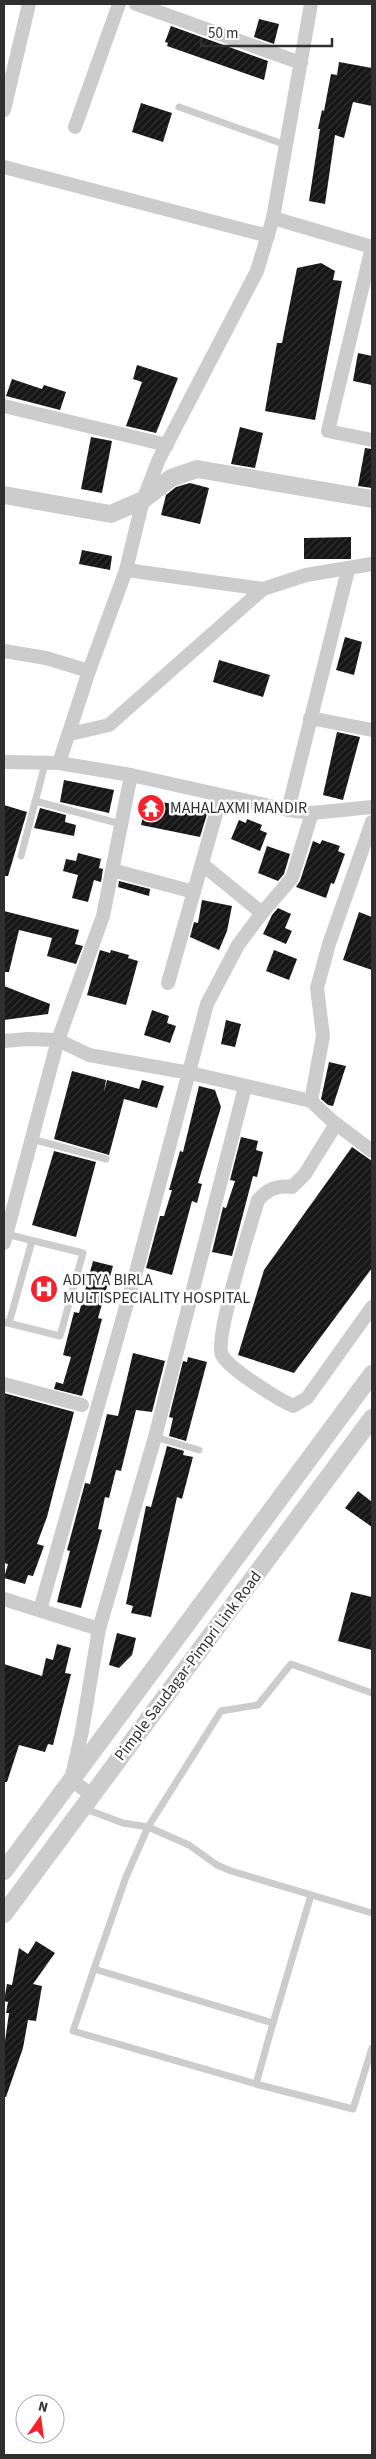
<svg xmlns="http://www.w3.org/2000/svg" width="376" height="2459" font-family="'Source Sans 3',sans-serif">
	<defs>
		<pattern id="building-hatch" width="6" height="6" patternUnits="userSpaceOnUse" patternTransform="scale(1.25)"><rect width="6" height="6" fill="#161616"/><path d="M-1 1l2-2M0 6l6-6M5 7l2-2" fill="none" stroke="#303030"/></pattern>
	</defs>
	<rect width="100%" height="100%" fill="#fff"/>
	<!-- building -->
	<g fill="url(#building-hatch)">
		<polygon points="259,19 279,24 274,44 254,37"/>
		<polygon points="171,26 268,61 264,80 167,46 168,43 165,42"/>
		<polygon points="339,62 372,68 372,106 353,102 344,138 335,135 325,204 309,201 320,129 318,129 322,110 324,111 331,74 337,75"/>
		<polygon points="141,103 172,113 163,142 132,132"/>
		<polygon points="321,263 335,271 333,280 342,281 315,420 265,411 277,343 282,343 297,268"/>
		<polygon points="358,353 372,356 372,385 353,381"/>
		<polygon points="137,365 178,378 156,433 126,426 142,382 133,379"/>
		<polygon points="12,379 42,389 44,385 66,392 60,410 6,396"/>
		<polygon points="240,427 263,433 255,468 231,464"/>
		<polygon points="91,437 112,441 102,493 81,489"/>
		<polygon points="365,448 372,449 372,488 358,486"/>
		<polygon points="190,483 209,488 200,524 161,515 166,495 176,487"/>
		<polygon points="351,537 351,559 304,559 304,538"/>
		<polygon points="82,550 112,556 110,570 79,564"/>
		<polygon points="345,637 362,642 354,675 336,670"/>
		<polygon points="219,660 270,675 263,697 213,682"/>
		<polygon points="337,732 360,737 343,800 323,795"/>
		<polygon points="64,780 114,790 109,813 60,802"/>
		<polygon points="147,799 208,811 200,837 141,825"/>
		<polygon points="4,805 27,812 8,876 4,876"/>
		<polygon points="40,808 66,815 65,822 76,825 74,836 34,828"/>
		<polygon points="247,819 262,825 260,830 267,833 260,851 231,839 239,820 246,823"/>
		<polygon points="322,840 340,846 338,851 345,854 334,884 331,883 326,898 296,887 300,881 313,841 320,844"/>
		<polygon points="267,846 290,854 284,874 278,881 258,873"/>
		<polygon points="78,853 101,859 99,868 103,869 101,882 94,880 88,902 72,898 78,875 63,871 66,859 76,861"/>
		<polygon points="119,881 150,889 149,896 118,887"/>
		<polygon points="202,900 232,906 227,931 219,950 190,937 194,922 198,923"/>
		<polygon points="278,908 291,914 285,928 292,931 286,944 263,934 272,915"/>
		<polygon points="4,911 79,930 75,944 83,946 76,964 47,956 52,938 19,930 9,972 4,972"/>
		<polygon points="359,912 372,917 372,970 343,960"/>
		<polygon points="100,950 110,953 111,950 129,955 128,958 138,961 126,1005 87,995"/>
		<polygon points="274,950 297,959 289,980 266,971"/>
		<polygon points="4,986 50,1004 48,1014 4,1020"/>
		<polygon points="152,1010 169,1016 167,1023 176,1026 170,1043 144,1035"/>
		<polygon points="226,1020 241,1024 235,1047 221,1044"/>
		<polygon points="329,1062 346,1066 333,1106 328,1105 321,1099"/>
		<polygon points="72,1071 106,1080 104,1092 107,1080 139,1089 142,1080 164,1086 157,1108 124,1099 109,1155 54,1139"/>
		<polygon points="199,1086 215,1090 221,1107 198,1183 202,1184 197,1203 192,1201 172,1275 146,1268 160,1216 164,1216 172,1190 169,1190 180,1151 183,1152"/>
		<polygon points="241,1137 258,1141 256,1150 263,1152 257,1177 253,1176 232,1256 212,1252 223,1207 226,1208 235,1181 230,1180"/>
		<polygon points="352,1147 372,1161 372,1268 294,1373 238,1355 264,1270"/>
		<polygon points="54,1151 96,1162 76,1237 32,1225"/>
		<polygon points="93,1261 113,1266 98,1318 102,1319 82,1396 54,1389 56,1382 63,1384 71,1357 63,1355 74,1312 79,1313"/>
		<polygon points="133,1353 165,1361 152,1412 136,1410 121,1471 116,1470 109,1498 105,1497 98,1529 102,1530 81,1608 57,1602 70,1551 67,1550 85,1483 90,1484 107,1414 118,1416"/>
		<polygon points="188,1357 207,1362 186,1441 169,1436 173,1418 169,1417 183,1361 187,1362"/>
		<polygon points="4,1393 74,1412 47,1517 37,1544 44,1546 33,1576 28,1575 25,1584 4,1578 8,1564 4,1563"/>
		<polygon points="167,1446 184,1451 183,1455 193,1457 182,1499 177,1497 151,1617 131,1613 133,1606 126,1604 146,1506 151,1507"/>
		<polygon points="358,1491 372,1502 372,1527 345,1508"/>
		<polygon points="351,1592 372,1597 372,1650 338,1641"/>
		<polygon points="117,1633 136,1638 132,1655 119,1668 109,1665"/>
		<polygon points="57,1644 71,1648 65,1673 71,1674 53,1745 48,1744 45,1752 19,1745 7,1782 4,1782 4,1664 42,1676 46,1658 53,1660"/>
		<polygon points="36,1941 55,1953 33,1984 42,1986 36,2021 28,2020 23,2048 6,2097 4,2097 4,2048 9,2013 6,2013 8,2002 4,2001 7,1984 12,1985 19,1948 28,1954"/>
	</g>
	<g fill="none" stroke-linecap="round" stroke-linejoin="round">
		<!-- service -->
		<g stroke="#ccc" stroke-width="7">
			<polyline points="179,107 286,145"/>
			<polyline points="35,801 121,824"/>
			<polyline points="21,856 45,764"/>
			<polyline points="32,1139 106,1159"/>
			<polyline points="4,1322 60,1336 83,1253 6,1234"/>
			<polyline points="9,1323 32,1241"/>
			<polyline points="155,1437 199,1450"/>
			<polyline points="83,1808 123,1823 148,1827 189,1845 217,1865 231,1871 372,1913"/>
			<polyline points="311,1895 273,2023 94,1969 126,1877 148,1827 221,1711 258,1705 291,1664 372,1693"/>
			<polyline points="94,1969 73,2031 256,2084"/>
			<polyline points="273,2023 256,2084 353,2109 372,2048"/>
		</g>
		<!-- minor -->
		<g stroke="#ccc" stroke-width="14">
			<polyline points="136,4 301,63"/>
			<polyline points="4,110 29,4"/>
			<polyline points="75,127 119,4"/>
			<polyline points="4,167 268,236"/>
			<polyline points="273,218 372,247"/>
			<polyline points="372,247 328,431 372,440"/>
			<polyline points="4,406 167,445"/>
			<polyline points="126,570 263,589"/>
			<polyline points="4,651 46,658 89,671"/>
			<polyline points="310,718 372,730"/>
			<polyline points="70,734 109,725 263,589 306,575 372,564"/>
			<polyline points="4,762 59,763 131,775 288,810 312,813 372,807"/>
			<polyline points="59,763 89,671 126,570 143,500 159,459 257,271 273,218 311,4"/>
			<polyline points="288,810 348,570"/>
			<polyline points="202,864 262,913"/>
			<polyline points="112,870 194,892"/>
			<polyline points="168,983 221,796"/>
			<polyline points="4,1041 28,1039 58,1040 89,1055 190,1073 311,1101 331,1120 372,1151"/>
			<polyline points="311,1101 323,1036 317,988 329,944 372,822"/>
			<path d="M336,1124L305,1174L292,1187C277,1185 268,1189 258,1200C251,1225 214,1337 222,1355C229,1369 278,1399 293,1406L307,1398L372,1307"/>
			<polyline points="4,1243 58,1040 103,916 131,775"/>
			<polyline points="4,1384 82,1405"/>
			<polyline points="4,1599 99,1629 155,1437 245,1087"/>
			<polyline points="40,1610 137,1268 207,1004 238,945 262,913 292,878 312,813"/>
			<polyline points="92,1795 71,1780 82,1731 99,1629"/>
		</g>
		<!-- tertiary -->
		<g stroke="#ccc" stroke-width="18">
			<polyline points="4,495 111,514 143,500 171,478 197,469 372,499"/>
			<polyline points="4,1871 372,1374"/>
			<polyline points="4,1914 372,1418"/>
		</g>
	</g>
	<!-- icons -->
	<defs>
		<g id="temple-disc" transform="scale(1.4375)"><circle r="9.5" fill="#f6212c" stroke="#fff"/><path d="M0-6L5-2H3V0L6.5 2.5H4V6H1.5V3h-3V6H-4V2.5H-6.5L-3 0V-2H-5Z" fill="#fff"/></g>
		<g id="hospital-disc" transform="scale(1.4375)"><circle r="9.5" fill="#f6212c" stroke="#fff"/><path d="M-5-5h3v3.5h4V-5h3V5h-3V1.5h-4V5h-3Z" fill="#fff"/></g>
	</defs>
	<g fill-rule="evenodd">
		<use href="#temple-disc" x="151" y="808"/>
		<use href="#hospital-disc" x="44" y="1289"/>
	</g>
	<g text-anchor="middle" dominant-baseline="central" stroke-width="5" stroke-linejoin="round" paint-order="stroke">
		<!-- poi labels -->
		<g font-size="16" fill="#2f2f2f" stroke="#fff" text-anchor="start">
			<text x="170" y="808">MAHALAXMI MANDIR</text>
			<text x="63" y="1280">ADITYA BIRLA<tspan x="63" dy="18">MULTISPECIALITY HOSPITAL</tspan></text>
		</g>
		<!-- street labels -->
		<g font-size="16" fill="#2f2f2f" stroke="#fff">
			<text transform="translate(188 1666) rotate(-53)">Pimple Saudagar-Pimpri Link Road</text>
		</g>
	</g>
	<!-- border -->
	<rect width="376" height="2459" fill="none" stroke="#2f2f2f" stroke-width="10"/>
	<!-- north arrow -->
	<g transform="translate(40 2419) rotate(14)"><circle r="24" fill="#ffffff" stroke="#acacac"/>
	<path d="M0-4L9 19L0 12L-9 19Z" fill="#f6212c"/>
	<text y="-8" font-size="14" font-weight="bold" text-anchor="middle" fill="#2f2f2f">N</text>
	</g>
	<!-- scale -->
	<path d="M201 38v8h131v-8" fill="none" stroke="#2f2f2f" stroke-width="2.5"/>
	<text x="208" y="38" font-size="15" fill="#2f2f2f" stroke="#ffffff" stroke-width="4" paint-order="stroke">50 m</text>
</svg>
